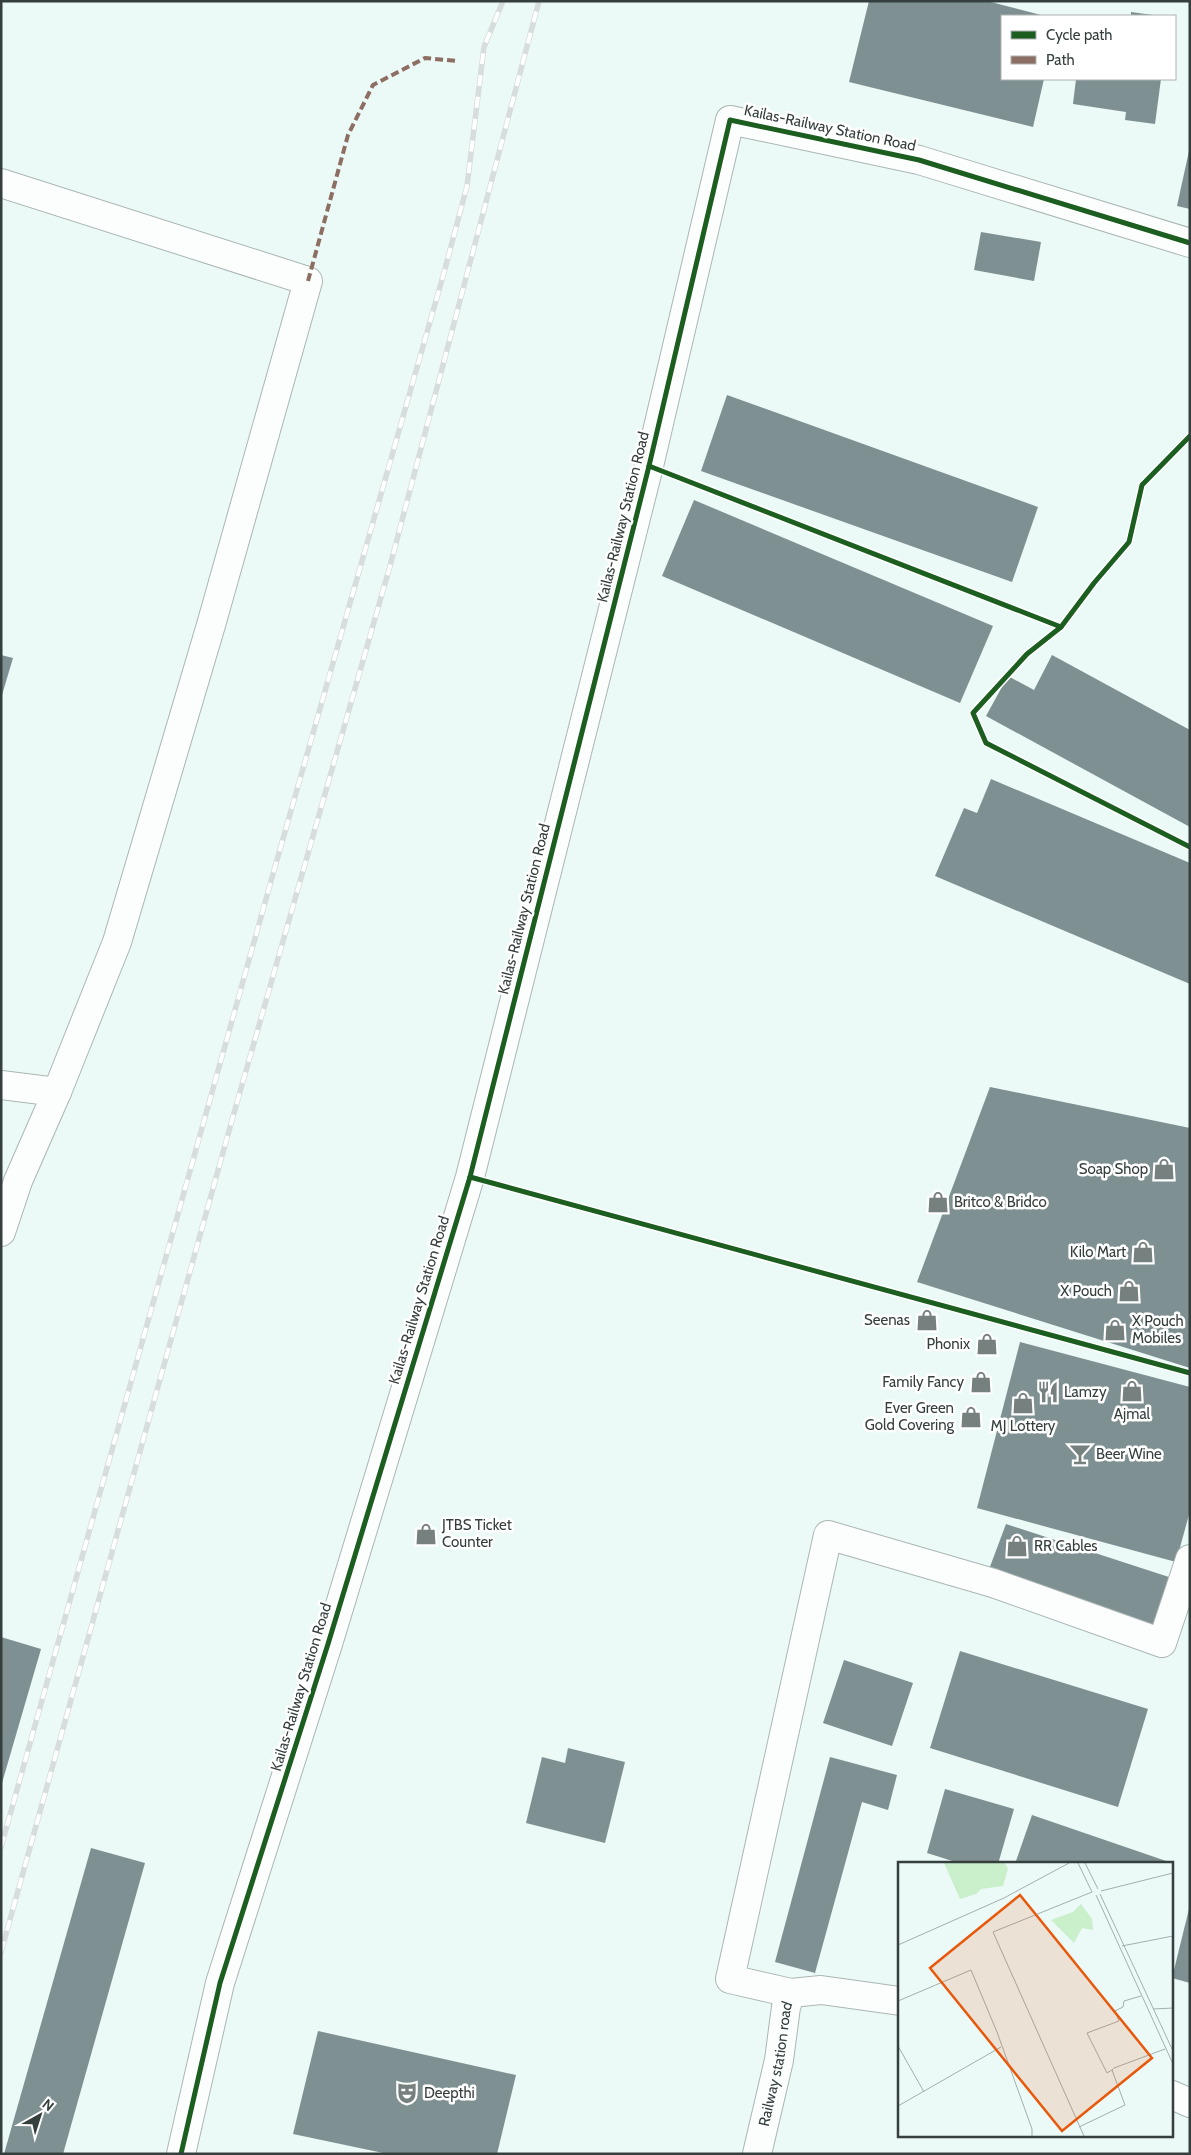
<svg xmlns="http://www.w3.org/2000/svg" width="1191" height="2155" font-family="Cabin,sans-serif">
	<rect width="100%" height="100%" fill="#ebf9f7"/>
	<!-- building -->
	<g fill="#7e9091">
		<polygon points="869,1 987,1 1045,16 1002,16 1002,79 1044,79 1033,127 849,82"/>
		<polygon points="1131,12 1153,15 1152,16 1131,16"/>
		<polygon points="1076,79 1161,79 1155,124 1125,120 1126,112 1073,104"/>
		<polygon points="1189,151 1190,151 1190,209 1177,206"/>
		<polygon points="981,232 1041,242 1034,281 974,270"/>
		<polygon points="727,395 1038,507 1012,582 701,471"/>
		<polygon points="694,500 993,626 960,703 662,576"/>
		<polygon points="1,655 13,658 2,695 1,695"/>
		<polygon points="1052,655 1190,730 1190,827 986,716 1008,676 1034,690"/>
		<polygon points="991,779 1190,863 1190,984 935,876 964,808 977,813"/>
		<polygon points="990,1087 1190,1128 1190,1368 917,1282"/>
		<polygon points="1020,1342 1190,1387 1190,1511 1176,1562 977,1508"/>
		<polygon points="1006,1524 1175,1579 1159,1633 988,1572"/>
		<polygon points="1,1637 41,1649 2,1783 1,1783"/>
		<polygon points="960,1651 1148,1709 1118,1807 930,1748"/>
		<polygon points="844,1660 913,1683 892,1746 823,1723"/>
		<polygon points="568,1748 625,1762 605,1843 526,1823 542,1757 565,1763"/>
		<polygon points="830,1757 897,1775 888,1810 862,1802 815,1973 775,1962"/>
		<polygon points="945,1789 1014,1809 998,1864 962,1864 927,1853"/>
		<polygon points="1032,1815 1172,1863 1172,1864 1015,1864"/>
		<polygon points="91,1848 145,1863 63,2154 4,2154"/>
		<polygon points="1189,1909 1190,1909 1190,1983 1172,1978"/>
		<polygon points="318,2031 516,2075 497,2154 388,2154 293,2134"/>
	</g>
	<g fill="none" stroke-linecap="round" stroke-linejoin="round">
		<!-- minor casing -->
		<g stroke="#abb6b4" stroke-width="30">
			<g id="minor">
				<polyline points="1,183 308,281 211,625 117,942 57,1092 18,1181 1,1232"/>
				<polyline points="1,1085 57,1092"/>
				<polyline points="791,1993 730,1979 828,1535 993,1583 1162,1643 1190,1559"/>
				<polyline points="1172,2095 1190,2103"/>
				<polyline points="181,2154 220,1983 328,1644 470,1177 649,466 730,120 919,160 1190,243"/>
				<path id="s1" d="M757,2154L779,2060L786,2007L791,1993L821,1990L900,2001"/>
			</g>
		</g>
		<!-- minor -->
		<use href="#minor" stroke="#fcfefe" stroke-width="28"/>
		<!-- rail casing -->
		<g stroke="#d7dcdc" stroke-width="5.5">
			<g id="rail">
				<polyline points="1,1847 273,874 445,269 467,186 484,47 503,1"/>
				<polyline points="1,1952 232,1120 390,566 539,1"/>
			</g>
		</g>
		<!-- rail -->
		<use href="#rail" stroke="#fff" stroke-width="4" stroke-dasharray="11" stroke-linecap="butt"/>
		<!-- quiet -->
		<polyline stroke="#8d6e63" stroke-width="4" stroke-dasharray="8 4" stroke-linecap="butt" points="308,281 348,135 373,85 425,58 457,61"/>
		<!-- cycleway casing -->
		<g stroke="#fff" stroke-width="8">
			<g id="cycleway">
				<polyline points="649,466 1061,627 1027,654 973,713 986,743 1190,847"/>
				<polyline points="1061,627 1094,583 1129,542 1142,485 1190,436"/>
				<polyline points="470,1177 1190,1373"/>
				<polyline points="181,2154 220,1983 328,1644 470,1177 649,466 730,120 919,160 1190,243"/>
			</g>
		</g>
		<!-- cycleway -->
		<use href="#cycleway" stroke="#1b5e20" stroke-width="5"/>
	</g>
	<!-- icons -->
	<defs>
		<g id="shop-bare" transform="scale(1.725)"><path d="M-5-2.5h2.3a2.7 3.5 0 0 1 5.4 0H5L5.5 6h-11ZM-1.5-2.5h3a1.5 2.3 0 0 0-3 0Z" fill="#75807f" stroke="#fff" stroke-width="2.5" paint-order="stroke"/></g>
		<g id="restaurant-bare" transform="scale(1.725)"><path d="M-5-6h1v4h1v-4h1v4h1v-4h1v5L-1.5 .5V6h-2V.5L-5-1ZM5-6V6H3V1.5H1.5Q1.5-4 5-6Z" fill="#75807f" stroke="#fff" stroke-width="2.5" paint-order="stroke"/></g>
		<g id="bar-bare" transform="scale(1.725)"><path d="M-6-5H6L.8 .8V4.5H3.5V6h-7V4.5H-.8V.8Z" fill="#75807f" stroke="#fff" stroke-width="2.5" paint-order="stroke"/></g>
		<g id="theatre-bare" transform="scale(1.725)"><path d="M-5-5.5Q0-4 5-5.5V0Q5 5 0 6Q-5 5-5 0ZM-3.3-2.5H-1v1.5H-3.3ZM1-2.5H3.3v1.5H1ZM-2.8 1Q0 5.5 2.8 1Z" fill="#75807f" stroke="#fff" stroke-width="2.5" paint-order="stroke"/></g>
	</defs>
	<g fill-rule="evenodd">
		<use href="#shop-bare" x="1164" y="1169"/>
		<use href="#shop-bare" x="938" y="1202"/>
		<use href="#shop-bare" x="1143" y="1252"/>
		<use href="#shop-bare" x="1129" y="1291"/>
		<use href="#shop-bare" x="927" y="1320"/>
		<use href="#shop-bare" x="1115" y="1330"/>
		<use href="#shop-bare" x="987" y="1344"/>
		<use href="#shop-bare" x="981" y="1382"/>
		<use href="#shop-bare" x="1132" y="1391"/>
		<use href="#restaurant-bare" x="1048" y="1392"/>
		<use href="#shop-bare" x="1023" y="1403"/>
		<use href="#shop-bare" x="971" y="1417"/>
		<use href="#bar-bare" x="1080" y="1454"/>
		<use href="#shop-bare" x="426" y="1534"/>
		<use href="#shop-bare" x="1017" y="1546"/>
		<use href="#theatre-bare" x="407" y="2093"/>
	</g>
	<g text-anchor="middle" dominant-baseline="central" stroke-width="5" stroke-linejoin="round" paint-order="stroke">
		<!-- street labels -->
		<g font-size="15" fill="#353f3e" stroke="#fff">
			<text transform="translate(830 128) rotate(12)">Kailas-Railway Station Road</text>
			<text transform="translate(623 517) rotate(-76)">Kailas-Railway Station Road</text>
			<text transform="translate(524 909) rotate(-76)">Kailas-Railway Station Road</text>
			<text transform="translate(419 1300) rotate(-73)">Kailas-Railway Station Road</text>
			<text transform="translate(301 1687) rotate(-73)">Kailas-Railway Station Road</text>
			<text stroke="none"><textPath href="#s1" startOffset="92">Railway station road</textPath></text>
		</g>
		<!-- poi labels -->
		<g font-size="15" fill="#353f3e" stroke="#fff" text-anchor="end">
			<text x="1148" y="1169">Soap Shop</text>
			<text x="954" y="1202" text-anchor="start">Britco &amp; Bridco</text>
			<text x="1126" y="1252">Kilo Mart</text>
			<text x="1112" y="1291">X Pouch</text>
			<text x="910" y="1320">Seenas</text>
			<text x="1132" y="1321" text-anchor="start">X Pouch<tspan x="1132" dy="17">Mobiles</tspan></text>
			<text x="970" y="1344">Phonix</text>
			<text x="964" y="1382">Family Fancy</text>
			<text x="1064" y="1392" text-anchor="start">Lamzy</text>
			<text x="954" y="1408">Ever Green<tspan x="954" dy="17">Gold Covering</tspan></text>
			<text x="1132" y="1414" text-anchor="middle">Ajmal</text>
			<text x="1023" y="1426" text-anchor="middle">MJ Lottery</text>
			<text x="1096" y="1454" text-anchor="start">Beer Wine</text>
			<text x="442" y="1525" text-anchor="start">JTBS Ticket<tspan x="442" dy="17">Counter</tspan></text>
			<text x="1034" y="1546" text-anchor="start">RR Cables</text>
			<text x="424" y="2093" text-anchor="start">Deepthi</text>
		</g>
	</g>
	<!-- overview -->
	<g transform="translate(898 1862)">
		<rect width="275" height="275" fill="#ebf9f7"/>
		<path d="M46,1H107L110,7L105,24L83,27L78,32L62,37ZM183,42L194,57L195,68L184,66L176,81L153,58L175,50Z" fill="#c9efcb"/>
		<path fill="none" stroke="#a2afad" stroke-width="1" d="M180,1L194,30M187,1L200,27M203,29L275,11M202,32L275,189M198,33L275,202M0,83L106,36L171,1M224,84L275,74M0,139L73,108L99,170L134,267V274M255,147L275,146M0,184L26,230M214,208L209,211L189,171L221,159L217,149L225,145L226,139L243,134M0,244L103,185M181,265L227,243L214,208L216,206L267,187M186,274L95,70L194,30"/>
		<path fill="#e8590c" fill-opacity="0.15" stroke="#e8590c" stroke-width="2.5" d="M122,33L254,196L164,269L32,106Z"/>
		<rect width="275" height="275" fill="none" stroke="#353f3e" stroke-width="2.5"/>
	</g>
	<!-- border -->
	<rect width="1191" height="2155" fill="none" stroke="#353f3e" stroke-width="5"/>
	<!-- legend -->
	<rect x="1001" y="15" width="175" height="65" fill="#ffffff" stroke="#aeb2b2"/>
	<rect x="1011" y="31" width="25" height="8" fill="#1b5e20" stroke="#aeb2b2"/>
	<text x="1046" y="40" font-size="15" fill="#353f3e">Cycle path</text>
	<rect x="1011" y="56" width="25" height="8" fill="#8d6e63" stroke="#aeb2b2"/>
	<text x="1046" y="65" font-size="15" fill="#353f3e">Path</text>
	<!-- north arrow -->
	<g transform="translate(40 2115) rotate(39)" stroke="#ffffff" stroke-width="4" paint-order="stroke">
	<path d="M0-4L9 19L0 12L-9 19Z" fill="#353f3e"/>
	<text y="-8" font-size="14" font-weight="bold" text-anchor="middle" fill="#353f3e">N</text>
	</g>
</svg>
